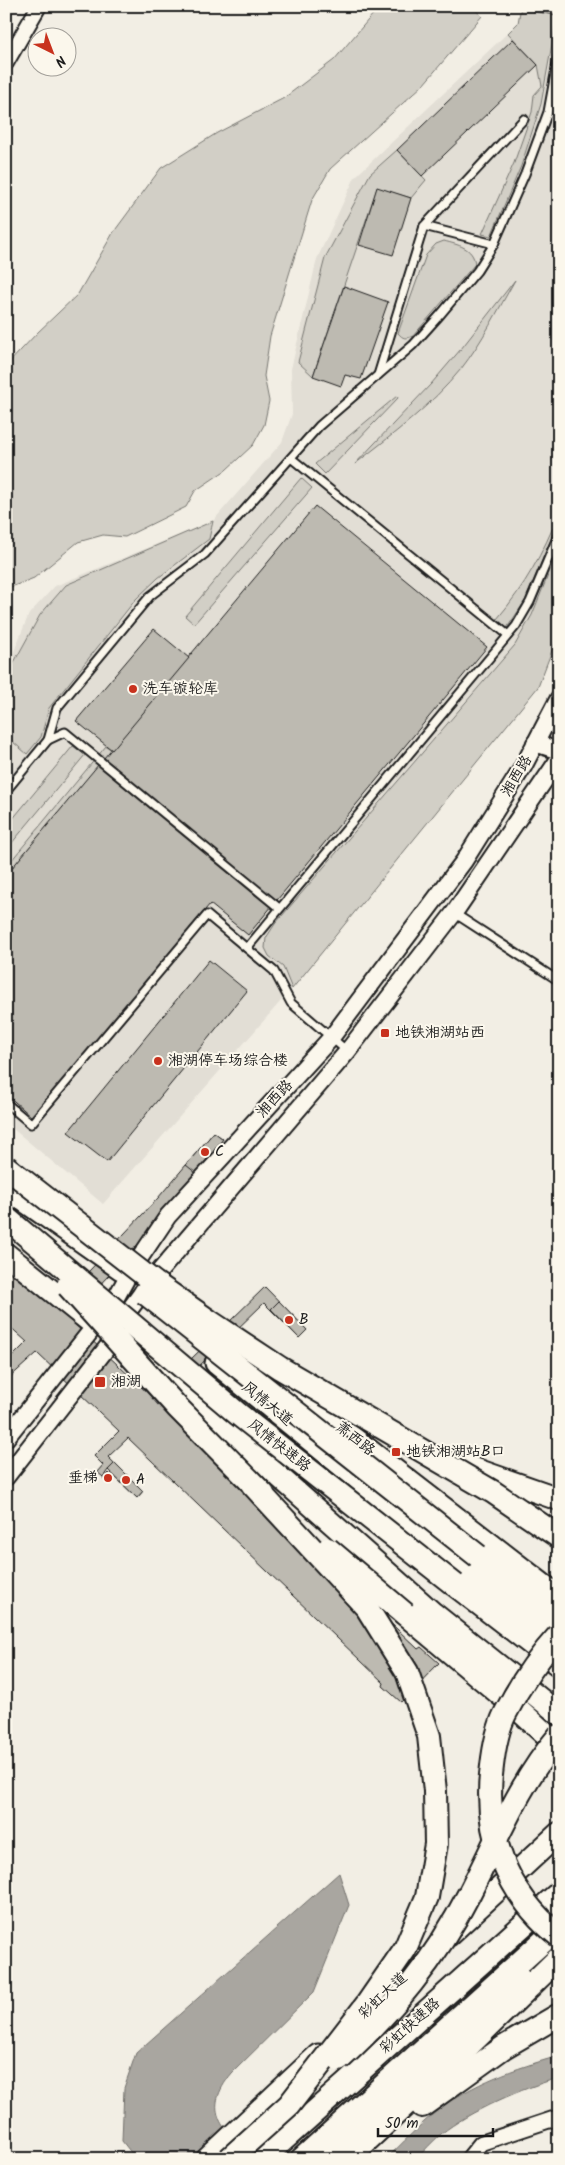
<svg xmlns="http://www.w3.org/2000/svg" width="565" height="2165" font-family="Kalam,'LXGW WenKai TC',sans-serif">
	<rect width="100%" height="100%" fill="#f2eee4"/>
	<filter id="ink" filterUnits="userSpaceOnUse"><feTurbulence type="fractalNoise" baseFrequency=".02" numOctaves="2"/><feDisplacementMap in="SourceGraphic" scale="10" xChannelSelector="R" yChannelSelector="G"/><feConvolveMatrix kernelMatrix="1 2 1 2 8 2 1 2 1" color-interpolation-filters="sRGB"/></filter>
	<g filter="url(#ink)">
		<!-- built -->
		<polygon fill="#e2ded5" points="521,6 559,6 559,632 538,687 302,977 103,1204 6,1123 6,671 29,614 55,586 213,521 282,442 292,414 291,369 317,259 355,177 518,23"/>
		<!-- green -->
		<g fill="#d2cfc6" stroke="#777671">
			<polygon points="380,6 471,6 482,16 423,85 330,169 312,200 270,336 264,376 269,401 264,425 253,445 226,470 195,491 186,507 125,537 103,535 78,542 34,578 6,589 6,366 37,333 78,294 113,233 161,168 217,133 284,98 334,60"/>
			<polygon points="521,6 559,6 541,104 521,166 491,236 482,234 514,163 532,112 534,95 542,86 538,65 508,33 518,23"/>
			<polygon points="397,150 426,180 411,198 377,188 313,376 298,362 325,258 370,174"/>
			<path d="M444,241C458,245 473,247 475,264L413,336C406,339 403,339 398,333L426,255L436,244Z"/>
			<path d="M515,280C498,310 482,342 461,369C431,406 392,435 355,464L431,384L461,349Z"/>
			<polygon points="397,396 398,398 325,474 315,464"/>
			<polygon points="301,478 312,488 194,624 185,616"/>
			<path d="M559,513V520L525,601L507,628L497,619C525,586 543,553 559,513Z"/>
			<polygon points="213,521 209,539 158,578 136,599 49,708 41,737 27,754 6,736 6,677 40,615 66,585"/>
			<polygon points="559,548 559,632 538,687 292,989 283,967 269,956 265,948 266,938 275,924 515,645 532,615"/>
			<polygon points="73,746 85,755 6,850 6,827"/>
			<polygon points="106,746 112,750 6,875 6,867"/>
		</g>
		<!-- water -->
		<g fill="#a9a6a0" stroke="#716f6b">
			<path d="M339,1873L349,1905L314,1992L232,2073C200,2112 224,2128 251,2159H136L122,2141L124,2088L136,2053Z"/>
			<path d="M559,2056V2078C524,2087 468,2112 441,2134C432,2142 424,2151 416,2159H386C403,2143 419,2125 437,2111C472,2083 516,2068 559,2056Z"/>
		</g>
		<!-- building -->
		<g fill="#bdbab1" stroke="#1c1c1c">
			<polygon points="533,6 559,6 557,15 532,11"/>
			<polygon points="513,39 538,65 422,176 397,150"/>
			<polygon points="377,187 411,198 393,255 359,245"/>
			<polygon points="344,286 388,302 361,379 345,375 341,386 313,376"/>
			<polygon points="315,506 487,647 248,935 210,904 32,1117 6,1094 6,875"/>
			<polygon points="154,629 189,658 112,750 76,721"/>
			<polygon points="209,960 247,991 107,1162 68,1132"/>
			<polygon points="214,1132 223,1139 166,1207 171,1210 68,1318 152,1397 265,1287 307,1330 299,1338 264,1303 160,1404 418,1649 421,1647 439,1663 401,1702 383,1686 384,1683 128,1438 108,1457 143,1491 137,1498 108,1470 103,1477 97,1472 103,1465 94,1456 119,1431 37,1353 8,1379 6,1377 6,1359 8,1361 27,1342 6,1323 6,1260 56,1306 158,1198"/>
			<polygon points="214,1132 223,1139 196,1173 186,1165"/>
			<polygon points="279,1301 307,1330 299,1338 271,1309"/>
			<polygon points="115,1463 143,1491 137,1498 108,1470"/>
			<polygon points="108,1473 113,1478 108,1483 103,1478"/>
		</g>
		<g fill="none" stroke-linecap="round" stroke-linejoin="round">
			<!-- service casing -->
			<g stroke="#1c1c1c" stroke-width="11">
				<g id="service">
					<polyline points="424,226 524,119"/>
					<polyline points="378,375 424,226 494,244"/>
					<polyline points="291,458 508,635"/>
					<polyline points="48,740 65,732 279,908"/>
					<polyline points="6,791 48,740 57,708 150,596 205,554 319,426 413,345 440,315 477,271 494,244 525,174 548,112 559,52"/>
					<polyline points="454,913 559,981"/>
					<polyline points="247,948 516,626 530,602 559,533"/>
					<polyline points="6,1103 31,1124 207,915 274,971 291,1003 347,1051"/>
				</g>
			</g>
			<!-- minor casing -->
			<g stroke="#1c1c1c" stroke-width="18">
				<g id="minor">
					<polyline points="6,63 39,6"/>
					<polyline points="468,2159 481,2143 559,2117"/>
				</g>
			</g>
			<!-- tertiary casing -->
			<g stroke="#1c1c1c" stroke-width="20">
				<g id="tertiary">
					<polyline points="535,743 559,751"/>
					<polyline points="6,1438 113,1303 129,1274 168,1216 331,1038 464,861 523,767 559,698"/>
					<polyline points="6,1477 113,1340 127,1313 147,1286 347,1052 454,913 559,759"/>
				</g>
			</g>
			<!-- primary casing -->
			<g stroke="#1c1c1c" stroke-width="25">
				<g id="primary">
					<polyline points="6,1188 121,1269"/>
					<polyline points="6,1254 93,1324"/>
					<polyline points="144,1362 178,1387 433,1613 559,1714"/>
					<polyline points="216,1363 559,1643"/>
					<polyline points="256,1363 559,1597"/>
					<polyline points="449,1935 559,1833"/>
					<polyline points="372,2006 421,1960"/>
					<polyline points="207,2159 318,2055"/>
					<polyline points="320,2159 522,1980"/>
				</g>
			</g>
			<!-- trunk casing -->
			<g stroke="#1c1c1c" stroke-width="26">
				<g id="trunk">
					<polyline points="456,1463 559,1499"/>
					<polyline points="478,1556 559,1618"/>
					<polyline points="455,1585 559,1665"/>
					<polyline points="405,1614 517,1708 559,1747"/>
					<polyline points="422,2106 504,2047 559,2015"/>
					<polyline points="262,2159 559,1893"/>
					<polyline points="302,2159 559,1927"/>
					<polyline points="347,2159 459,2055 559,1958"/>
				</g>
			</g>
			<!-- service -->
			<use href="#service" stroke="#fbf7ec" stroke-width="7"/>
			<!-- minor -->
			<use href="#minor" stroke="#fbf7ec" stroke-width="14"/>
			<!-- tertiary -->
			<use href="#tertiary" stroke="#fbf7ec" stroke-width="16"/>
			<!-- primary -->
			<use href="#primary" stroke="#fbf7ec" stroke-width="21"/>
			<!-- trunk -->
			<use href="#trunk" stroke="#fbf7ec" stroke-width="22"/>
			<!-- trunk-bridge casing -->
			<g stroke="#1c1c1c" stroke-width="26" stroke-linecap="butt">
				<g id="trunk-bridge">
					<polyline points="6,1167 155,1283 209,1321 280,1368 493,1492 559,1537"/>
					<polyline points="6,1218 238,1414 455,1585"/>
					<polyline points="68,1286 177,1407 263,1494"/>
					<polyline points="145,1293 478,1556"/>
					<polyline points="328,1549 405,1614"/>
					<path d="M559,1635C537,1659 519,1686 505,1714C497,1730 494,1749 492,1766C483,1832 506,1894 559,1936"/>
					<path d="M339,2060C394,2009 435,1961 469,1894C497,1840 519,1783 559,1736"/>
					<polyline points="229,2159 289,2105 367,2004 405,1949 427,1897 436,1844 435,1791 429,1736 407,1672 367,1608 252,1484"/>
				</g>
			</g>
			<!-- trunk-bridge -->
			<use href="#trunk-bridge" stroke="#fbf7ec" stroke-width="22"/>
		</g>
	</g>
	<!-- markers -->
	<g fill="#c8321e" stroke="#fbf7ec" stroke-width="2">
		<circle cx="133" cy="689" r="5"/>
		<rect x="380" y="1028" width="10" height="10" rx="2.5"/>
		<circle cx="158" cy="1061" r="5"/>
		<circle cx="205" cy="1152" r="5"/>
		<circle cx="289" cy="1320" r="5"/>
		<rect x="94" y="1376" width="12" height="12" rx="2.5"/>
		<rect x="391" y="1447" width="10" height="10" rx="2.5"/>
		<circle cx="108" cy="1478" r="5"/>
		<circle cx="126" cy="1480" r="5"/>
	</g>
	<g text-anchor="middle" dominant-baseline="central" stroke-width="4" stroke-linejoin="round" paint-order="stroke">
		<!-- poi labels -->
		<g font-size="15" fill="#1c1c1c" stroke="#fbf7ec" text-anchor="start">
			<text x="143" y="689">洗车镟轮库</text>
			<text x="395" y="1033">地铁湘湖站西</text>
			<text x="168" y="1061">湘湖停车场综合楼</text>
			<text x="215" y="1152">C</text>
			<text x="299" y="1320">B</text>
			<text x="111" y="1382">湘湖</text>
			<text x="406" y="1452">地铁湘湖站B口</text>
			<text x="98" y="1478" text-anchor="end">垂梯</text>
			<text x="136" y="1480">A</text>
		</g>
		<!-- street labels -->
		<g font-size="15" fill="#1c1c1c" stroke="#fbf7ec">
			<text transform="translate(517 776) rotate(-59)">湘西路</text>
			<text transform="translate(275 1099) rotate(-47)">湘西路</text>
			<text transform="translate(267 1404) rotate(39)">风情大道</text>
			<text transform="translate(355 1439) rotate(38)">萧西路</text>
			<text transform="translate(279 1446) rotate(38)">风情快速路</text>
			<text transform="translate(383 1996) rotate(-43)">彩虹大道</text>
			<text transform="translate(410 2026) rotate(-42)">彩虹快速路</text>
		</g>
	</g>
	<!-- margin -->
	<rect width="565" height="2165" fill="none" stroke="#fbf7ec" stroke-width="25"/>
	<rect x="12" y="12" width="540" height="2140" fill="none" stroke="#1c1c1c" stroke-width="2" filter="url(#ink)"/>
	<!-- north arrow -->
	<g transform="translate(52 52) rotate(138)"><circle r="24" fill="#fbf7ec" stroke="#a29f99"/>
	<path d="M0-4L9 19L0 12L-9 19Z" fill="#c8321e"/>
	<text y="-8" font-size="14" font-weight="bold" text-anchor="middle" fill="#1c1c1c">N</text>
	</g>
	<!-- scale -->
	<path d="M378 2128v8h115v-8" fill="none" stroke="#1c1c1c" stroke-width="2.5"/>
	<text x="385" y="2128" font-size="15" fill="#1c1c1c" stroke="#fbf7ec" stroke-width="4" paint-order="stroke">50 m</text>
</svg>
